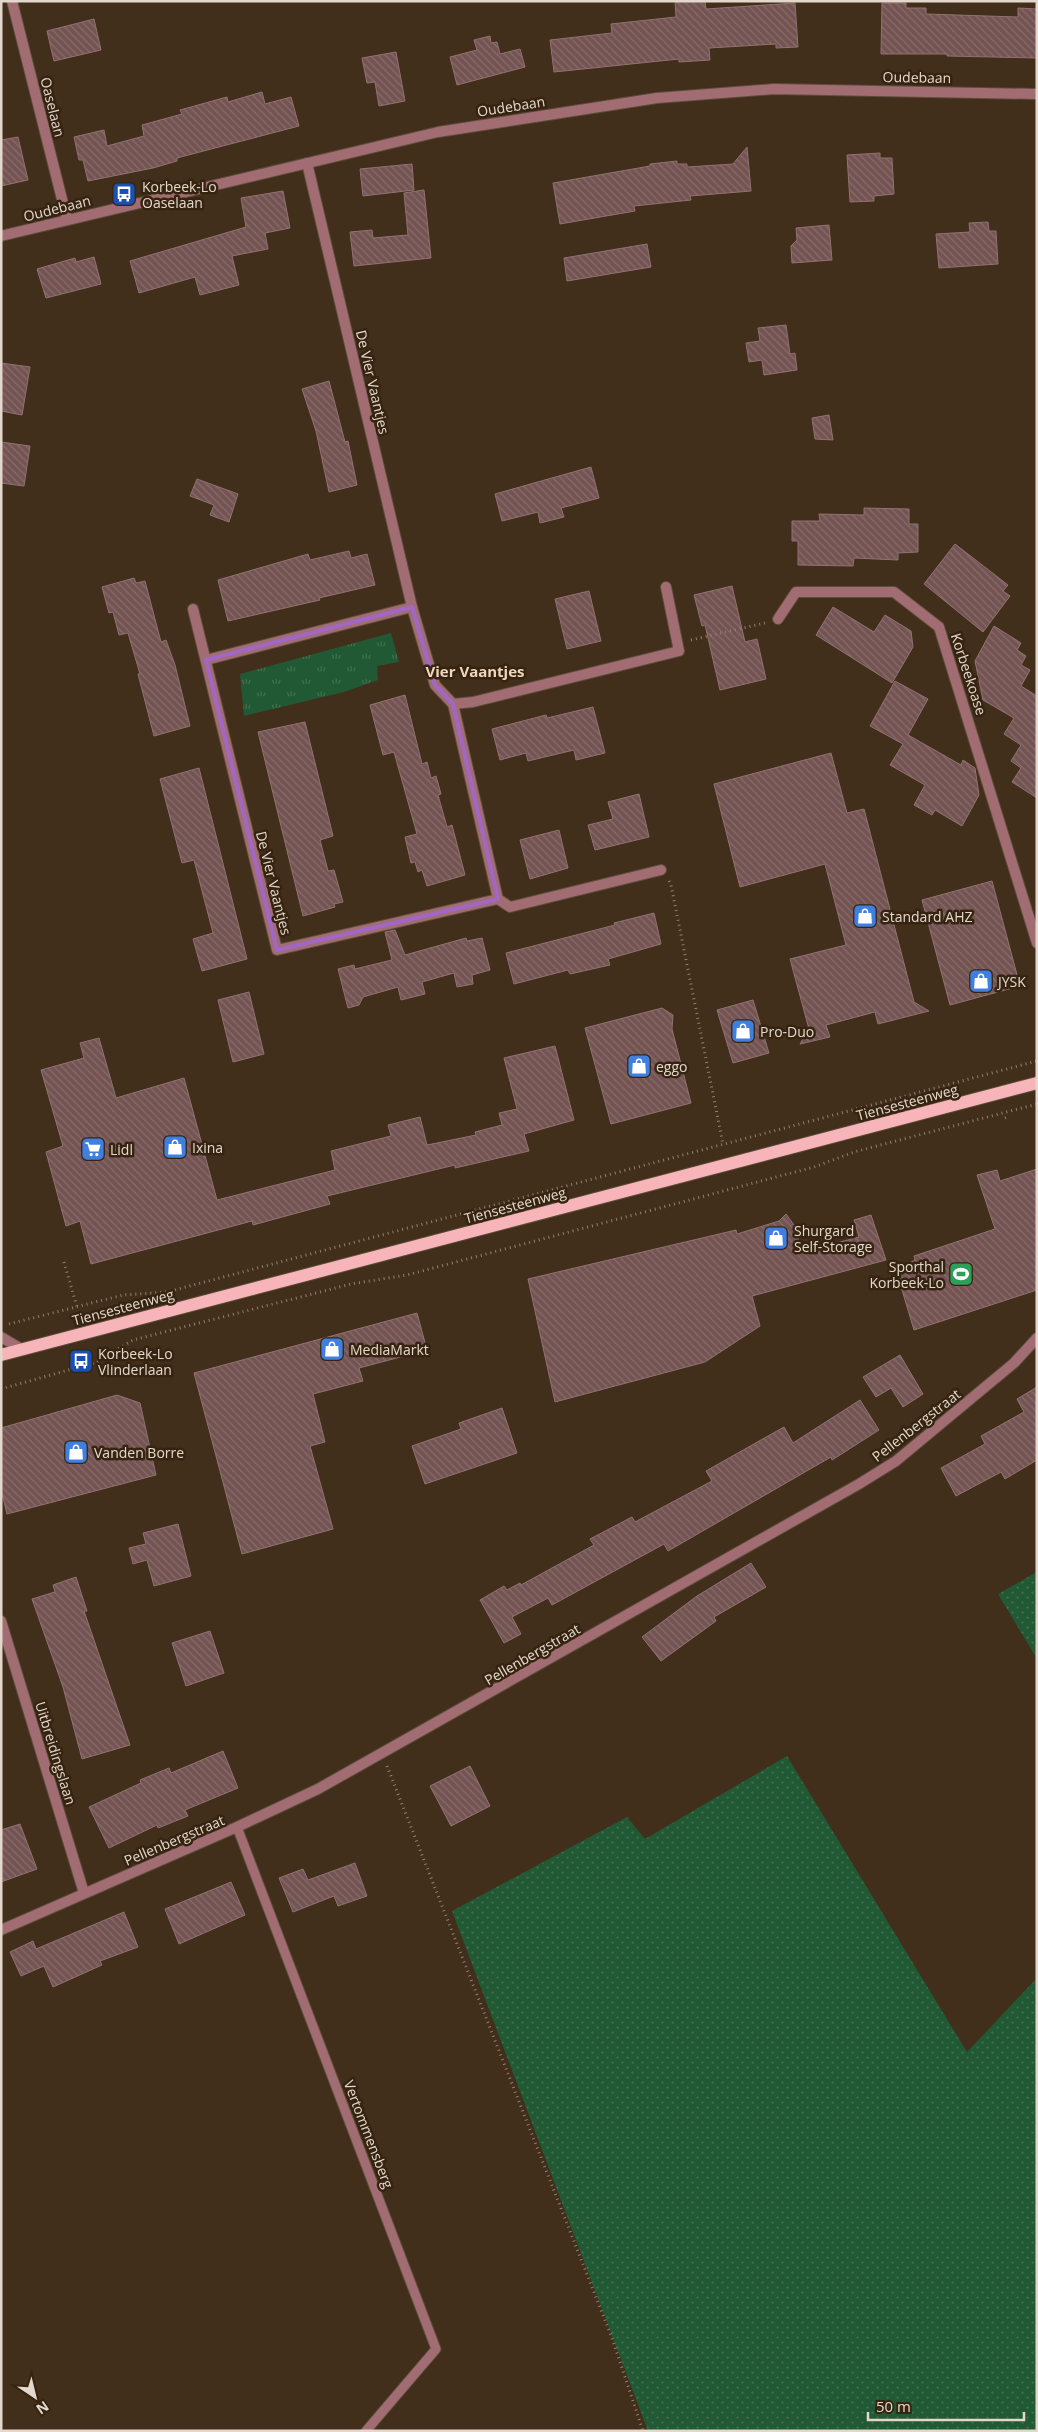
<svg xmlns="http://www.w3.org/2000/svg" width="1038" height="2432" font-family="'Open Sans',sans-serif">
	<defs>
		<pattern id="grass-dots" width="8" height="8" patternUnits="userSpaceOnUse" patternTransform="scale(1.25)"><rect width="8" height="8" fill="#215935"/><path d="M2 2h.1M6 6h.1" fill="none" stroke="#417051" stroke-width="1.8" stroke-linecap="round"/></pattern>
		<pattern id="park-tufts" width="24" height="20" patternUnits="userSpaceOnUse" patternTransform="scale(1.25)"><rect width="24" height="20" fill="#215935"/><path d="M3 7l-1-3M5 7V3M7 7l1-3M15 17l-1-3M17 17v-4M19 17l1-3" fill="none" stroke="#417051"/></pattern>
		<pattern id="building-back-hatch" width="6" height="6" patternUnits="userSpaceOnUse" patternTransform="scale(1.25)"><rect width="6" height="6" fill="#735453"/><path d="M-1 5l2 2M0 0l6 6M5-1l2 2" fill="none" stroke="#876c6b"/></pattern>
	</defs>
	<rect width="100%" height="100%" fill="#412e1b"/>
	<!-- grass -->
	<g fill="url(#grass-dots)">
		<polygon points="1037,1572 1037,1659 998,1594"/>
		<polygon points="787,1756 967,2052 1037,1978 1037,2431 648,2431 452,1911 627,1817 645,1839"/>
	</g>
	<!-- park -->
	<polygon fill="url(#park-tufts)" points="391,633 399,662 377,666 378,680 344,692 244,716 240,674"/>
	<!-- building -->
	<g fill="url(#building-back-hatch)" stroke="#927271">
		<polygon points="675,1 705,1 706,9 795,3 798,47 776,48 776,44 709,48 710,60 679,62 679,59 554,72 550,40 612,33 611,24 676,17"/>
		<polygon points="882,3 906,3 906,8 926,8 926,14 1018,17 1018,8 1037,9 1037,58 947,56 947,54 881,54"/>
		<polygon points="94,19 101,50 54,61 47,31"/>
		<polygon points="490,36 491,43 497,42 500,54 520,49 525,67 457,85 450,57 477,50 474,40"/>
		<polygon points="396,52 405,101 379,106 375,82 367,83 362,58"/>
		<polygon points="262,92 265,104 291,97 299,126 177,158 177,161 153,168 88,181 83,160 79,160 74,137 104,130 107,146 144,136 142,125 182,114 180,110 227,97 228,102"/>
		<polygon points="18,137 28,180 1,186 1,140"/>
		<polygon points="747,147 751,191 690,196 691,200 634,206 635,211 560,224 553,183 650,166 650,164 677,161 677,164 687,164 687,167 733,164"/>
		<polygon points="880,153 880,158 892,158 894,194 874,196 874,201 850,202 847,155"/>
		<polygon points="412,164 414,190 363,196 360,169"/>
		<polygon points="424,190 431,258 354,266 350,232 372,230 373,238 408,235 404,193"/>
		<polygon points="283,191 290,228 265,233 268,249 232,256 239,285 200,295 195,277 139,293 130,261 246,227 241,198"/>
		<polygon points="988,222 989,231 996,231 998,264 939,268 936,234 970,232 969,223"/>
		<polygon points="829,225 832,260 792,263 791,246 797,240 796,228"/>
		<polygon points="647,244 651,267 567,281 564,258"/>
		<polygon points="94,257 101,284 46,298 37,269 75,258 76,262"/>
		<polygon points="786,325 790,354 795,353 797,370 764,375 762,360 749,362 746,343 760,341 758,328"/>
		<polygon points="1,363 30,367 22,415 1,411"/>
		<polygon points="329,381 345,442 348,441 357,485 329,492 316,431 302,389"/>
		<polygon points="829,415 833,440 815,439 812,418"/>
		<polygon points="1,442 30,446 24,486 1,483"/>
		<polygon points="591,467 599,498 561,508 564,517 540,523 538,512 502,521 495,494"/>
		<polygon points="197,479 238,494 229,522 210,515 214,505 190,496"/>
		<polygon points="864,508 909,509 909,524 918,524 918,552 898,553 898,560 854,558 853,566 798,565 798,541 792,541 792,521 820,521 819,514 864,515"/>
		<polygon points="955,544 1008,585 1003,591 1010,596 983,632 924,584"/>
		<polygon points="349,551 351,558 367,554 375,585 319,598 320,600 228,621 218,580 308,554 310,560"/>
		<polygon points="134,578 136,583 145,581 161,642 166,640 175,665 190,726 154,736 138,674 140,674 128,633 119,635 113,612 109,613 102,587"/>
		<polygon points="732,586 745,642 757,639 766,679 720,690 705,625 702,626 694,595"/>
		<polygon points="589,591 601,641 567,649 555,599"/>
		<polygon points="833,607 874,632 885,615 911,631 913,647 892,683 816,635"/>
		<polygon points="994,626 1021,643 1017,650 1026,656 1021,665 1030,670 1021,686 1037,696 1037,798 1012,782 1021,768 1011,761 1021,745 1004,734 1014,718 983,700 975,661"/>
		<polygon points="895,681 928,699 908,735 961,765 963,760 975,768 979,795 962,826 935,810 932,815 914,805 925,785 890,765 903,744 870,726"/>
		<polygon points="405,695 422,764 427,762 431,778 436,776 441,794 438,795 447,827 452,825 465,875 427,886 422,870 418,872 415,862 411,863 405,837 417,834 394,752 383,755 370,705"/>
		<polygon points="593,707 605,753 576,760 574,750 528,761 526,753 500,760 492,729 546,715 547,718"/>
		<polygon points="305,722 333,836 320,840 328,871 334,870 343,902 334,904 335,907 303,916 258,732"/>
		<polygon points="831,753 847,813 864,809 914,1002 929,1011 878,1024 875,1012 826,1025 830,1037 800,1044 809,1029 790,959 846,945 825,864 740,887 714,784"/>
		<polygon points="199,768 247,959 202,971 193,939 213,933 194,860 182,863 160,779"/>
		<polygon points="639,794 649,837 595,850 588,825 613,819 608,802"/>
		<polygon points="559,830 568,868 530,879 520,840"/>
		<polygon points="992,881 1020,986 950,1005 922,900"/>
		<polygon points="654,913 661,944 608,959 610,965 570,974 568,970 514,984 506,953 615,925 614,923"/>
		<polygon points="395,930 405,955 466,938 467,941 482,938 490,970 472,975 473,984 457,987 454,973 422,982 425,994 401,1000 398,987 363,997 359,1005 348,1008 338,969 354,965 355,969 392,960 385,932"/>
		<polygon points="249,992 264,1054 233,1062 218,1000"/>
		<polygon points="753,1000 769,1053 733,1063 717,1010"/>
		<polygon points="662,1008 673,1015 672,1029 691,1103 611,1124 585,1028"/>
		<polygon points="99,1038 116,1098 184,1078 217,1200 335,1170 331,1151 391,1136 388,1125 420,1117 427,1145 476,1135 475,1132 502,1125 499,1113 517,1109 504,1058 555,1046 574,1120 524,1134 529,1151 455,1168 455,1165 327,1196 330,1204 253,1225 252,1221 91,1264 80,1221 66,1226 46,1152 63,1146 41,1070 84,1058 80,1043"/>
		<polygon points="1037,1169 1037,1290 914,1330 896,1270 915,1260 914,1256 995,1229 977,1175 997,1170 1000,1181"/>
		<polygon points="786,1214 794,1225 802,1252 859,1237 854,1220 871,1215 886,1260 752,1296 760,1326 705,1362 555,1402 528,1279 736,1230 737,1234 779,1221"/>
		<polygon points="417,1313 427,1350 359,1368 363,1381 313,1394 325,1442 310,1446 333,1529 242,1554 194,1373"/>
		<polygon points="900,1355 923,1394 903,1407 891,1388 876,1397 863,1377"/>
		<polygon points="1037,1387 1037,1460 1005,1479 1001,1472 956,1496 941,1468 985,1444 981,1436 1024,1412 1017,1399"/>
		<polygon points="117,1395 140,1403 156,1475 7,1514 1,1489 1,1428"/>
		<polygon points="860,1400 879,1430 832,1460 831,1457 668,1551 664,1544 552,1605 548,1598 512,1617 521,1634 504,1643 480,1600 504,1586 507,1590 520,1583 521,1585 594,1545 590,1539 632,1517 635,1522 712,1481 706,1471 784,1427 793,1443"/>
		<polygon points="502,1408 517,1453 425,1484 412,1446 461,1429 459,1423"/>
		<polygon points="178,1524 191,1576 154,1586 147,1560 133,1564 129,1548 146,1544 143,1533"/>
		<polygon points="751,1563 766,1587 714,1617 716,1621 661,1661 642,1637 697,1596"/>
		<polygon points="76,1577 87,1611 84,1611 130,1745 82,1759 63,1687 32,1599 55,1592 53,1585"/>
		<polygon points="210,1631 224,1673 186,1686 172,1643"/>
		<polygon points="223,1751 238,1788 185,1810 188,1816 158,1828 157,1825 109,1848 89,1807 141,1783 140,1780 169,1768 171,1773"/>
		<polygon points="470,1766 490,1806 451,1826 430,1786"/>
		<polygon points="20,1824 37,1869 1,1882 1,1830"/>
		<polygon points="355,1863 367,1896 338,1906 334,1896 293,1912 279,1878 303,1869 308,1880"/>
		<polygon points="231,1882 245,1915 179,1944 165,1909"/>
		<polygon points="124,1912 138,1947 100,1961 102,1965 53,1987 44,1966 21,1976 10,1952 33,1941 36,1949"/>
	</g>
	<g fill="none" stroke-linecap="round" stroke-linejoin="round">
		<!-- service casing -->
		<g stroke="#5e4d3b" stroke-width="11">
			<polyline id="service" points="237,1827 436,2349 366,2431"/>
		</g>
		<!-- minor casing -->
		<g stroke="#5e4d3b" stroke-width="12">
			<g id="minor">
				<polyline points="12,1 67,219"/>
				<polyline points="307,163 412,607 435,685 453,704"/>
				<polyline points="1,236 438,132 657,98 774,89 1037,94"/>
				<polyline points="193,609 277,950 498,899"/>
				<polyline points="778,619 796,592 894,592 939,627 1037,943"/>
				<polyline points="206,660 412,607"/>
				<polyline points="661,870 510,907 498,899 453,704 473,702 679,651 666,587"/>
				<polyline points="1,1337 23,1350"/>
				<polyline points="1,1621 84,1893"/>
				<polyline points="1,1930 237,1827 318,1789 859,1484 896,1461 1014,1363 1037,1338"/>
			</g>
		</g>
		<!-- primary casing -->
		<g stroke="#5e4d3b" stroke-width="14">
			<polyline id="primary" points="1,1355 1037,1083"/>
		</g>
		<!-- path -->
		<g stroke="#908171" stroke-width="3" stroke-dasharray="1 4" stroke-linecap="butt">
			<polyline points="691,640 765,623"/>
			<polyline points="669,881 671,885 723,1144"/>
			<polyline points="1005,1118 1007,1117"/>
			<polyline points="64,1262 77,1307"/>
			<polyline points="9,1324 123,1295 167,1292 1037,1061"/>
			<polyline points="1,1389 97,1362 133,1340 351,1284 407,1275 456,1262 814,1167 854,1152 1037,1104"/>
			<polyline points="387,1766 612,2338 643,2431"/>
		</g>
		<!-- service -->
		<use href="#service" stroke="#a26d72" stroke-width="9"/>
		<!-- minor -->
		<use href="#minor" stroke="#a26d72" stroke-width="10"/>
		<!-- primary -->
		<use href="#primary" stroke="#f7b5ba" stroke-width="12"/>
	</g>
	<!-- marked area -->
	<path fill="none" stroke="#a068c4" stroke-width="4" stroke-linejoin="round" d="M412,607L435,685L453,704L498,899L277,950L206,660Z"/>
	<!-- icons -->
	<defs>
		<g id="bus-square" transform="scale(1.25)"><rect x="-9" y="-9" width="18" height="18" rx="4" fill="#1a4fb4" stroke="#362411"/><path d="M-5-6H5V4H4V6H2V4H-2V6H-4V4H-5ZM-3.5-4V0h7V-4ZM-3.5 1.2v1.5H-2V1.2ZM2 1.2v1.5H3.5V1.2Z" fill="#fff"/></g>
		<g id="shop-square" transform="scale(1.25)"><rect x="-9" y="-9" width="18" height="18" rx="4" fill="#3f7fe0" stroke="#362411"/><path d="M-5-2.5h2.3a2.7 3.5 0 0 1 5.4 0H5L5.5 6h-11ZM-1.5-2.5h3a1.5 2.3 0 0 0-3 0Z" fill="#fff"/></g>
		<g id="supermarket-square" transform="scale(1.25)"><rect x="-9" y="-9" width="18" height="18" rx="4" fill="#3f7fe0" stroke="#362411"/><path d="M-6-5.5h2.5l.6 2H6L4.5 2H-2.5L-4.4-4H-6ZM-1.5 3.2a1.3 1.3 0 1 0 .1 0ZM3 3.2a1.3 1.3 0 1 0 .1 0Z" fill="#fff"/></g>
		<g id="stadium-square" transform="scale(1.25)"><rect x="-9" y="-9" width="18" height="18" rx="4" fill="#2e9e5b" stroke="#362411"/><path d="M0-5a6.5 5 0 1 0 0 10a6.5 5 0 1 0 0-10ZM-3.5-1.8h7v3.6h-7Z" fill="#fff"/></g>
	</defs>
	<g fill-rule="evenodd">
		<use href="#bus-square" x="124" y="194"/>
		<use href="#shop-square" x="865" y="916"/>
		<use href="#shop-square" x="981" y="981"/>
		<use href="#shop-square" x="743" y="1031"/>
		<use href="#shop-square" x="639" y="1066"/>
		<use href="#shop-square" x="175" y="1147"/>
		<use href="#supermarket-square" x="93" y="1149"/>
		<use href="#shop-square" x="776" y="1238"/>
		<use href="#stadium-square" x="961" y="1274"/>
		<use href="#shop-square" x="332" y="1349"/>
		<use href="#bus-square" x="81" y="1361"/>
		<use href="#shop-square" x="76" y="1452"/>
	</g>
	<g text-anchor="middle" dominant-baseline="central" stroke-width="5" stroke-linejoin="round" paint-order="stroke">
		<!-- street labels -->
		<g font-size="14" fill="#e4d8cd" stroke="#362411">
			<text transform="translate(917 77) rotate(1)">Oudebaan</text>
			<text transform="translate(511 106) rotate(-9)">Oudebaan</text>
			<text transform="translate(53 107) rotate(76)">Oaselaan</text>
			<text transform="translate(57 208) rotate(-14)">Oudebaan</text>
			<text transform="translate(373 382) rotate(77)">De Vier Vaantjes</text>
			<text transform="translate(969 674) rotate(72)">Korbeekoase</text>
			<text transform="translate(274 883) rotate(76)">De Vier Vaantjes</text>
			<text transform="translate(907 1102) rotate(-15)">Tiensesteenweg</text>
			<text transform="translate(515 1205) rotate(-15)">Tiensesteenweg</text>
			<text transform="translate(123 1307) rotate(-15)">Tiensesteenweg</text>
			<text transform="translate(916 1425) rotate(-38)">Pellenbergstraat</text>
			<text transform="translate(532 1654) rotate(-30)">Pellenbergstraat</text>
			<text transform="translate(56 1753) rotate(73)">Uitbreidingslaan</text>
			<text transform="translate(174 1840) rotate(-23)">Pellenbergstraat</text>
			<text transform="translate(369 2134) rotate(69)">Vertommensberg</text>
		</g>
		<!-- poi labels -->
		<g font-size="14" fill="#e4d8cd" stroke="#362411" text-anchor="start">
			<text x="142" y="186">Korbeek-Lo<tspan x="142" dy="16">Oaselaan</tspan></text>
			<text x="882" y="916">Standard AHZ</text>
			<text x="998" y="981">JYSK</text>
			<text x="760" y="1031">Pro-Duo</text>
			<text x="656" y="1066">eggo</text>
			<text x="192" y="1147">Ixina</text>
			<text x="110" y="1149">Lidl</text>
			<text x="794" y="1230">Shurgard<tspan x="794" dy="16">Self-Storage</tspan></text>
			<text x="944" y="1266" text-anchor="end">Sporthal<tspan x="944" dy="16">Korbeek-Lo</tspan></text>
			<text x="350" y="1349">MediaMarkt</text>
			<text x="98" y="1353">Korbeek-Lo<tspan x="98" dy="16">Vlinderlaan</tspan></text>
			<text x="94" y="1452">Vanden Borre</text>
		</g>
		<!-- neighbourhood labels -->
		<g font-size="15" font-weight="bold" fill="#efd6bf" stroke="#362411">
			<text x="475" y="671">Vier Vaantjes</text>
		</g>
	</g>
	<!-- border -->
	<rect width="1038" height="2432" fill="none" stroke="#e4d8cd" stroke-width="5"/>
	<!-- north arrow -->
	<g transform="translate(35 2397) rotate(145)" stroke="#362411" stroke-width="4" paint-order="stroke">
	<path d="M0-4L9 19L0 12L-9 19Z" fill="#e4d8cd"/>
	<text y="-8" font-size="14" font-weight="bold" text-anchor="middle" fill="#e4d8cd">N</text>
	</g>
	<!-- scale -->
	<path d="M868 2412v8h156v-8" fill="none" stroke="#e4d8cd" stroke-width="2.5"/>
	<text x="876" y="2412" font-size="15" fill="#e4d8cd" stroke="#362411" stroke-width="4" paint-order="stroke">50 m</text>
</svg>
